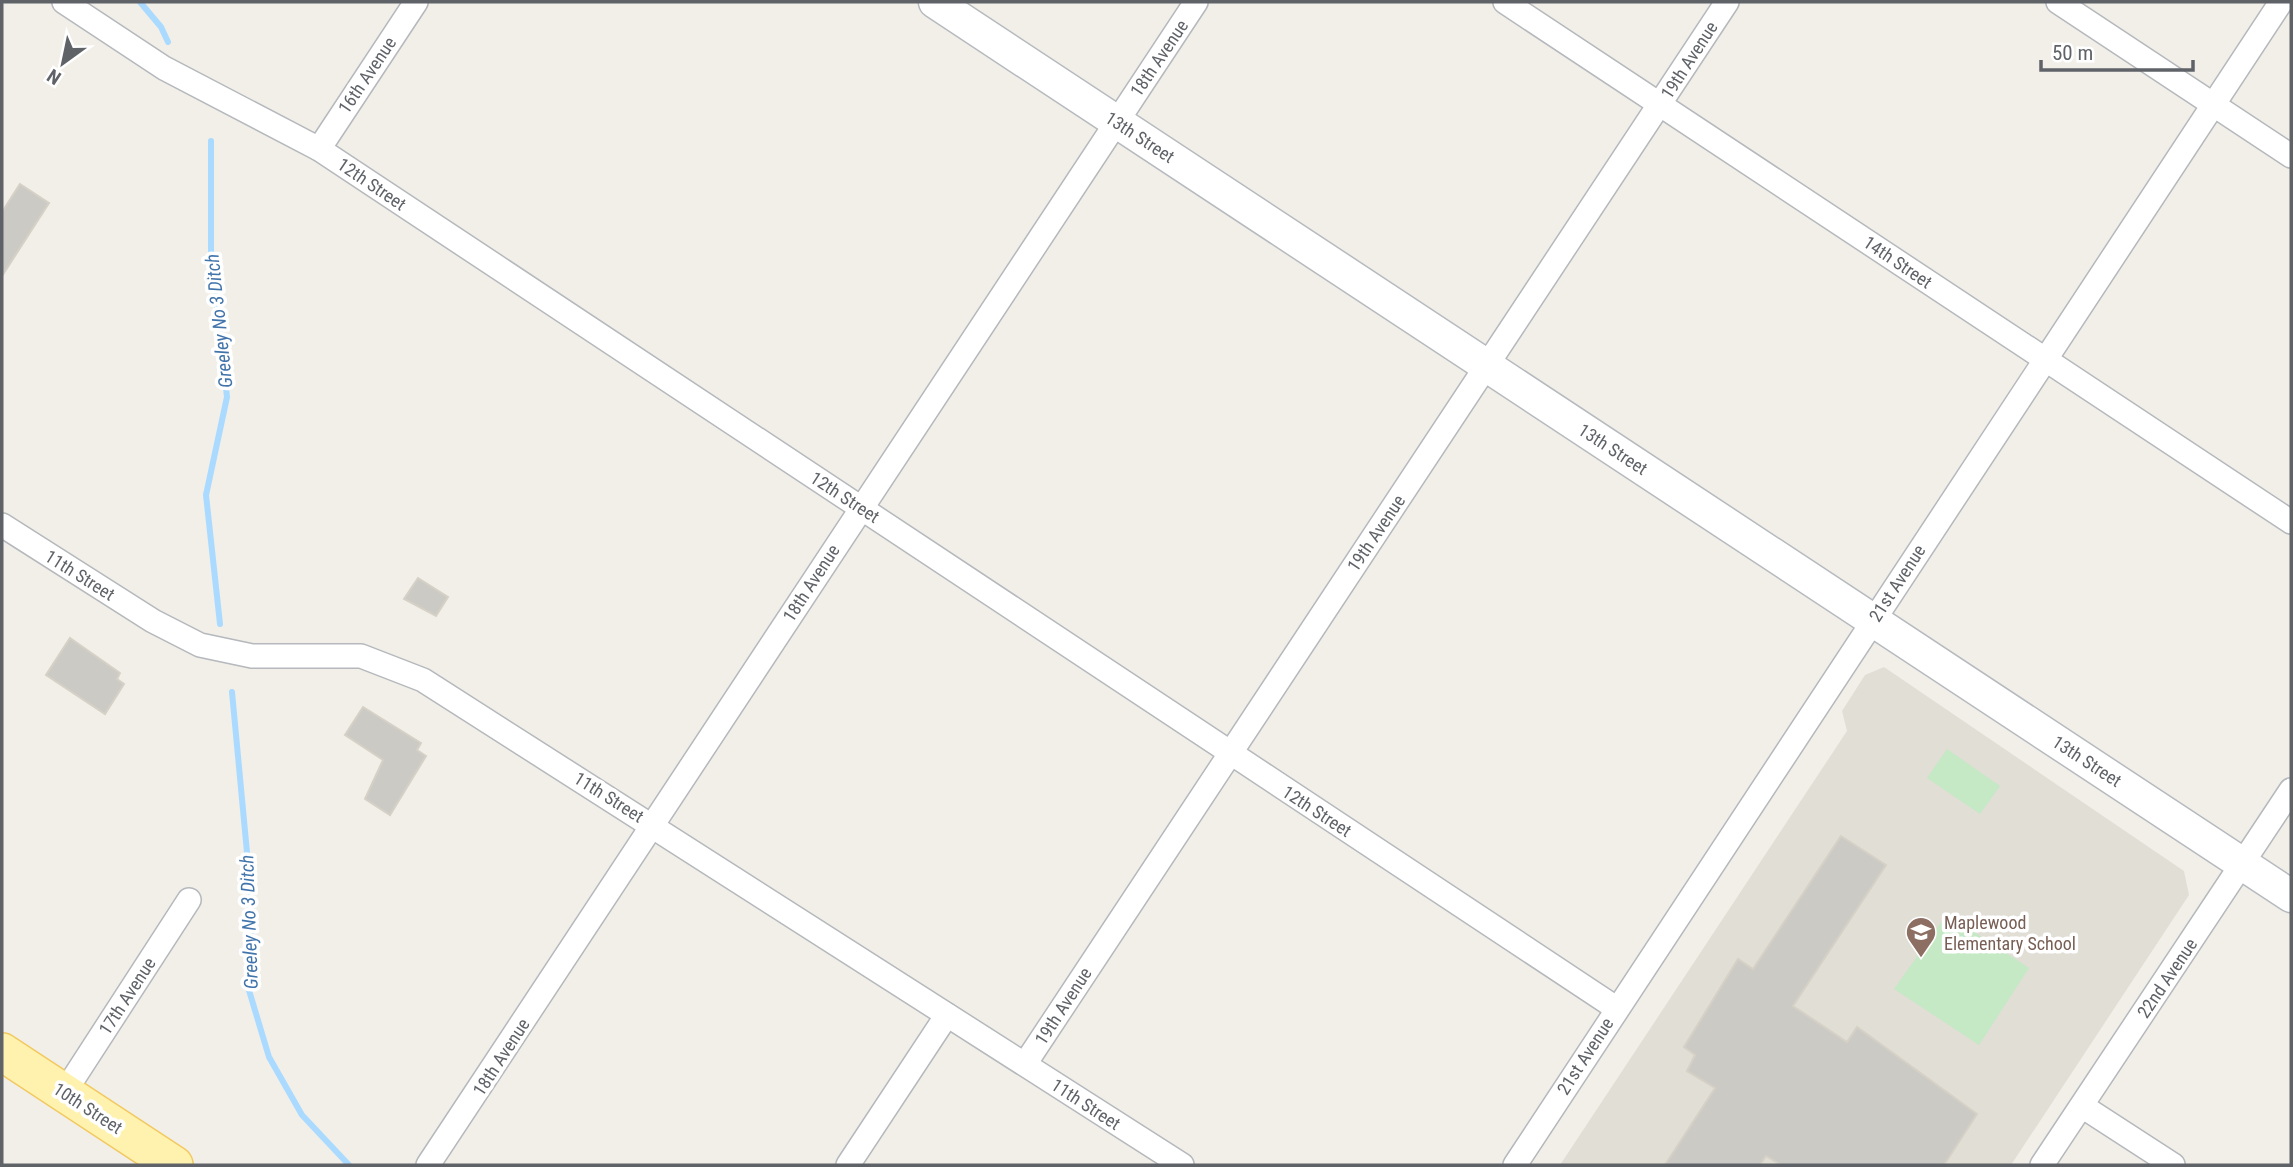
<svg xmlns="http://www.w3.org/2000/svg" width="2293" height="1167" font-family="'Roboto Condensed',sans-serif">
	<rect width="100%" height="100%" fill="#f1efe8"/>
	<!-- education -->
	<polygon fill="#e1ded6" points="1884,667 2184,871 2189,895 2011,1165 1560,1165 1847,731 1842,711 1865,675"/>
	<!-- green -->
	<g fill="#c5e8c5">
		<polygon points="1947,749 2000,786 1980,814 1927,778"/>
		<polygon points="1947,914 2029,968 1979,1045 1894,989"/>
	</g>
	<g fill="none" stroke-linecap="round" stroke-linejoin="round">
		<!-- stream -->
		<g stroke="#aadaff" stroke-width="6">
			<polyline points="140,2 161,27 168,42"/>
			<polyline points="211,141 211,250 227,397 206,495 220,624"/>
			<polyline points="232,692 252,906 248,987 269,1057 302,1115 349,1165"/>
		</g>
	</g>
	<!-- building -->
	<g fill="#cccac5" stroke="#d6d1c6" stroke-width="2">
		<polygon points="20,184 49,203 2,276 2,212"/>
		<polygon points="418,578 448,597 436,616 404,599"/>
		<polygon points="70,638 120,673 117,679 124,684 105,714 46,675"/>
		<polygon points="363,707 421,743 417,750 426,756 390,815 365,799 383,760 345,735"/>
		<polygon points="1841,836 1886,865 1793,1006 1847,1042 1857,1027 1977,1114 1944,1165 1781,1165 1766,1156 1760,1165 1665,1165 1715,1088 1687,1071 1695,1055 1684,1047 1738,959 1753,969"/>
	</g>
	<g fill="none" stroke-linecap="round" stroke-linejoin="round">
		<!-- street casing -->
		<g stroke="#b5b8bc" stroke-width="26">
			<g id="street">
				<polyline points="64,2 164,68 319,149 1616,1008"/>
				<polyline points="1505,2 2291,522"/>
				<polyline points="2058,2 2291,156"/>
				<polyline points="319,149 416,2"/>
				<polyline points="2,525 153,621 200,645 252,656 361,656 423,680 1182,1165"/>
				<polyline points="1025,1064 1727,2"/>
				<polyline points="64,1093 189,900"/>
				<polyline points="2082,1106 2173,1165"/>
				<polyline points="428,1165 1196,2"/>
				<polyline points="848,1165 947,1015"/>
				<polyline points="1515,1165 2281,2"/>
				<polyline points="2042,1165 2291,790"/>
			</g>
		</g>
		<!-- secondary casing -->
		<g stroke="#b6babf" stroke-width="35">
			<polyline id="secondary" points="935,2 2291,896"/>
		</g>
		<!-- primary casing -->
		<g stroke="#f2c960" stroke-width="40">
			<polyline id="primary" points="2,1052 174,1165"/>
		</g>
		<!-- street -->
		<use href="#street" stroke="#fff" stroke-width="23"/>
		<!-- secondary -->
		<use href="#secondary" stroke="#fff" stroke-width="32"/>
		<!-- primary -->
		<use href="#primary" stroke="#fff2af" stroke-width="37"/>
	</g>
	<!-- icons -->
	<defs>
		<g id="school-pin" transform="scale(1.575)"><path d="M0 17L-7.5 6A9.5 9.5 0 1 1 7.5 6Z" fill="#8d6e63" stroke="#fff"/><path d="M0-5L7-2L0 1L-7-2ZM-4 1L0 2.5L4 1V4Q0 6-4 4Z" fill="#fff"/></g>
	</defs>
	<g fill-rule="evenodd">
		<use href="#school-pin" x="1921" y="932"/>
	</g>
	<g text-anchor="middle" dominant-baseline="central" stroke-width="7" stroke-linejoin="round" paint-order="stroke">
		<!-- street labels -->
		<g font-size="18" fill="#5f6368" stroke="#fff">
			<text transform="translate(1159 58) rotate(-56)">18th Avenue</text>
			<text transform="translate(1689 60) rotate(-57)">19th Avenue</text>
			<text transform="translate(367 75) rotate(-56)">16th Avenue</text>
			<text transform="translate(1140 137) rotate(33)">13th Street</text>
			<text transform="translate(372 184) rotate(34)">12th Street</text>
			<text transform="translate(1898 262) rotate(34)">14th Street</text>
			<text transform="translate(1613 449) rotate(33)">13th Street</text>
			<text transform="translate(845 497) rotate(33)">12th Street</text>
			<text transform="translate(1376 533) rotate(-56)">19th Avenue</text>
			<text transform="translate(80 575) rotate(32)">11th Street</text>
			<text transform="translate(811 583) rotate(-57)">18th Avenue</text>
			<text transform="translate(1897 583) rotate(-57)">21st Avenue</text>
			<text transform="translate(2087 761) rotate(33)">13th Street</text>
			<text transform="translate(609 797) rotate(32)">11th Street</text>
			<text transform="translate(1317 811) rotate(33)">12th Street</text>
			<text transform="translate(2167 978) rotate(-56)">22nd Avenue</text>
			<text transform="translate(127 996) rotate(-57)">17th Avenue</text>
			<text transform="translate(1063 1006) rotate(-57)">19th Avenue</text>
			<text transform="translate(1585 1056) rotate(-57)">21st Avenue</text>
			<text transform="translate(501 1057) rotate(-57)">18th Avenue</text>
			<text transform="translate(1086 1104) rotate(33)">11th Street</text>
			<text transform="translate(88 1108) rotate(33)">10th Street</text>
		</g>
		<!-- education labels -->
		<g font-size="18" fill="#785e54" stroke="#fff" text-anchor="start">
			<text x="1944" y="922">Maplewood<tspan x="1944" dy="21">Elementary School</tspan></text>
		</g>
		<!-- water labels -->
		<g font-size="19" font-style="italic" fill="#4174aa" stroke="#fff">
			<text transform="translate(219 321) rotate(-96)">Greeley No 3 Ditch</text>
			<text transform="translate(249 922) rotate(-92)">Greeley No 3 Ditch</text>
		</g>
	</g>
	<!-- border -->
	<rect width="2293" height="1167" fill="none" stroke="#5f6368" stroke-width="7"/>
	<!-- north arrow -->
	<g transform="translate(63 63) rotate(213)" stroke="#ffffff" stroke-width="5" paint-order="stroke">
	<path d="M0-5L12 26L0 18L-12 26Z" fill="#5f6368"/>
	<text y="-10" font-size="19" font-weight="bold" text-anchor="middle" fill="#5f6368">N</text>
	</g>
	<!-- scale -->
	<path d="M2041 60v10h152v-10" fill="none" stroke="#5f6368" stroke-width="3.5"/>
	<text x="2052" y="60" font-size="21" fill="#5f6368" stroke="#ffffff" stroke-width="5" paint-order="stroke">50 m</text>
</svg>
